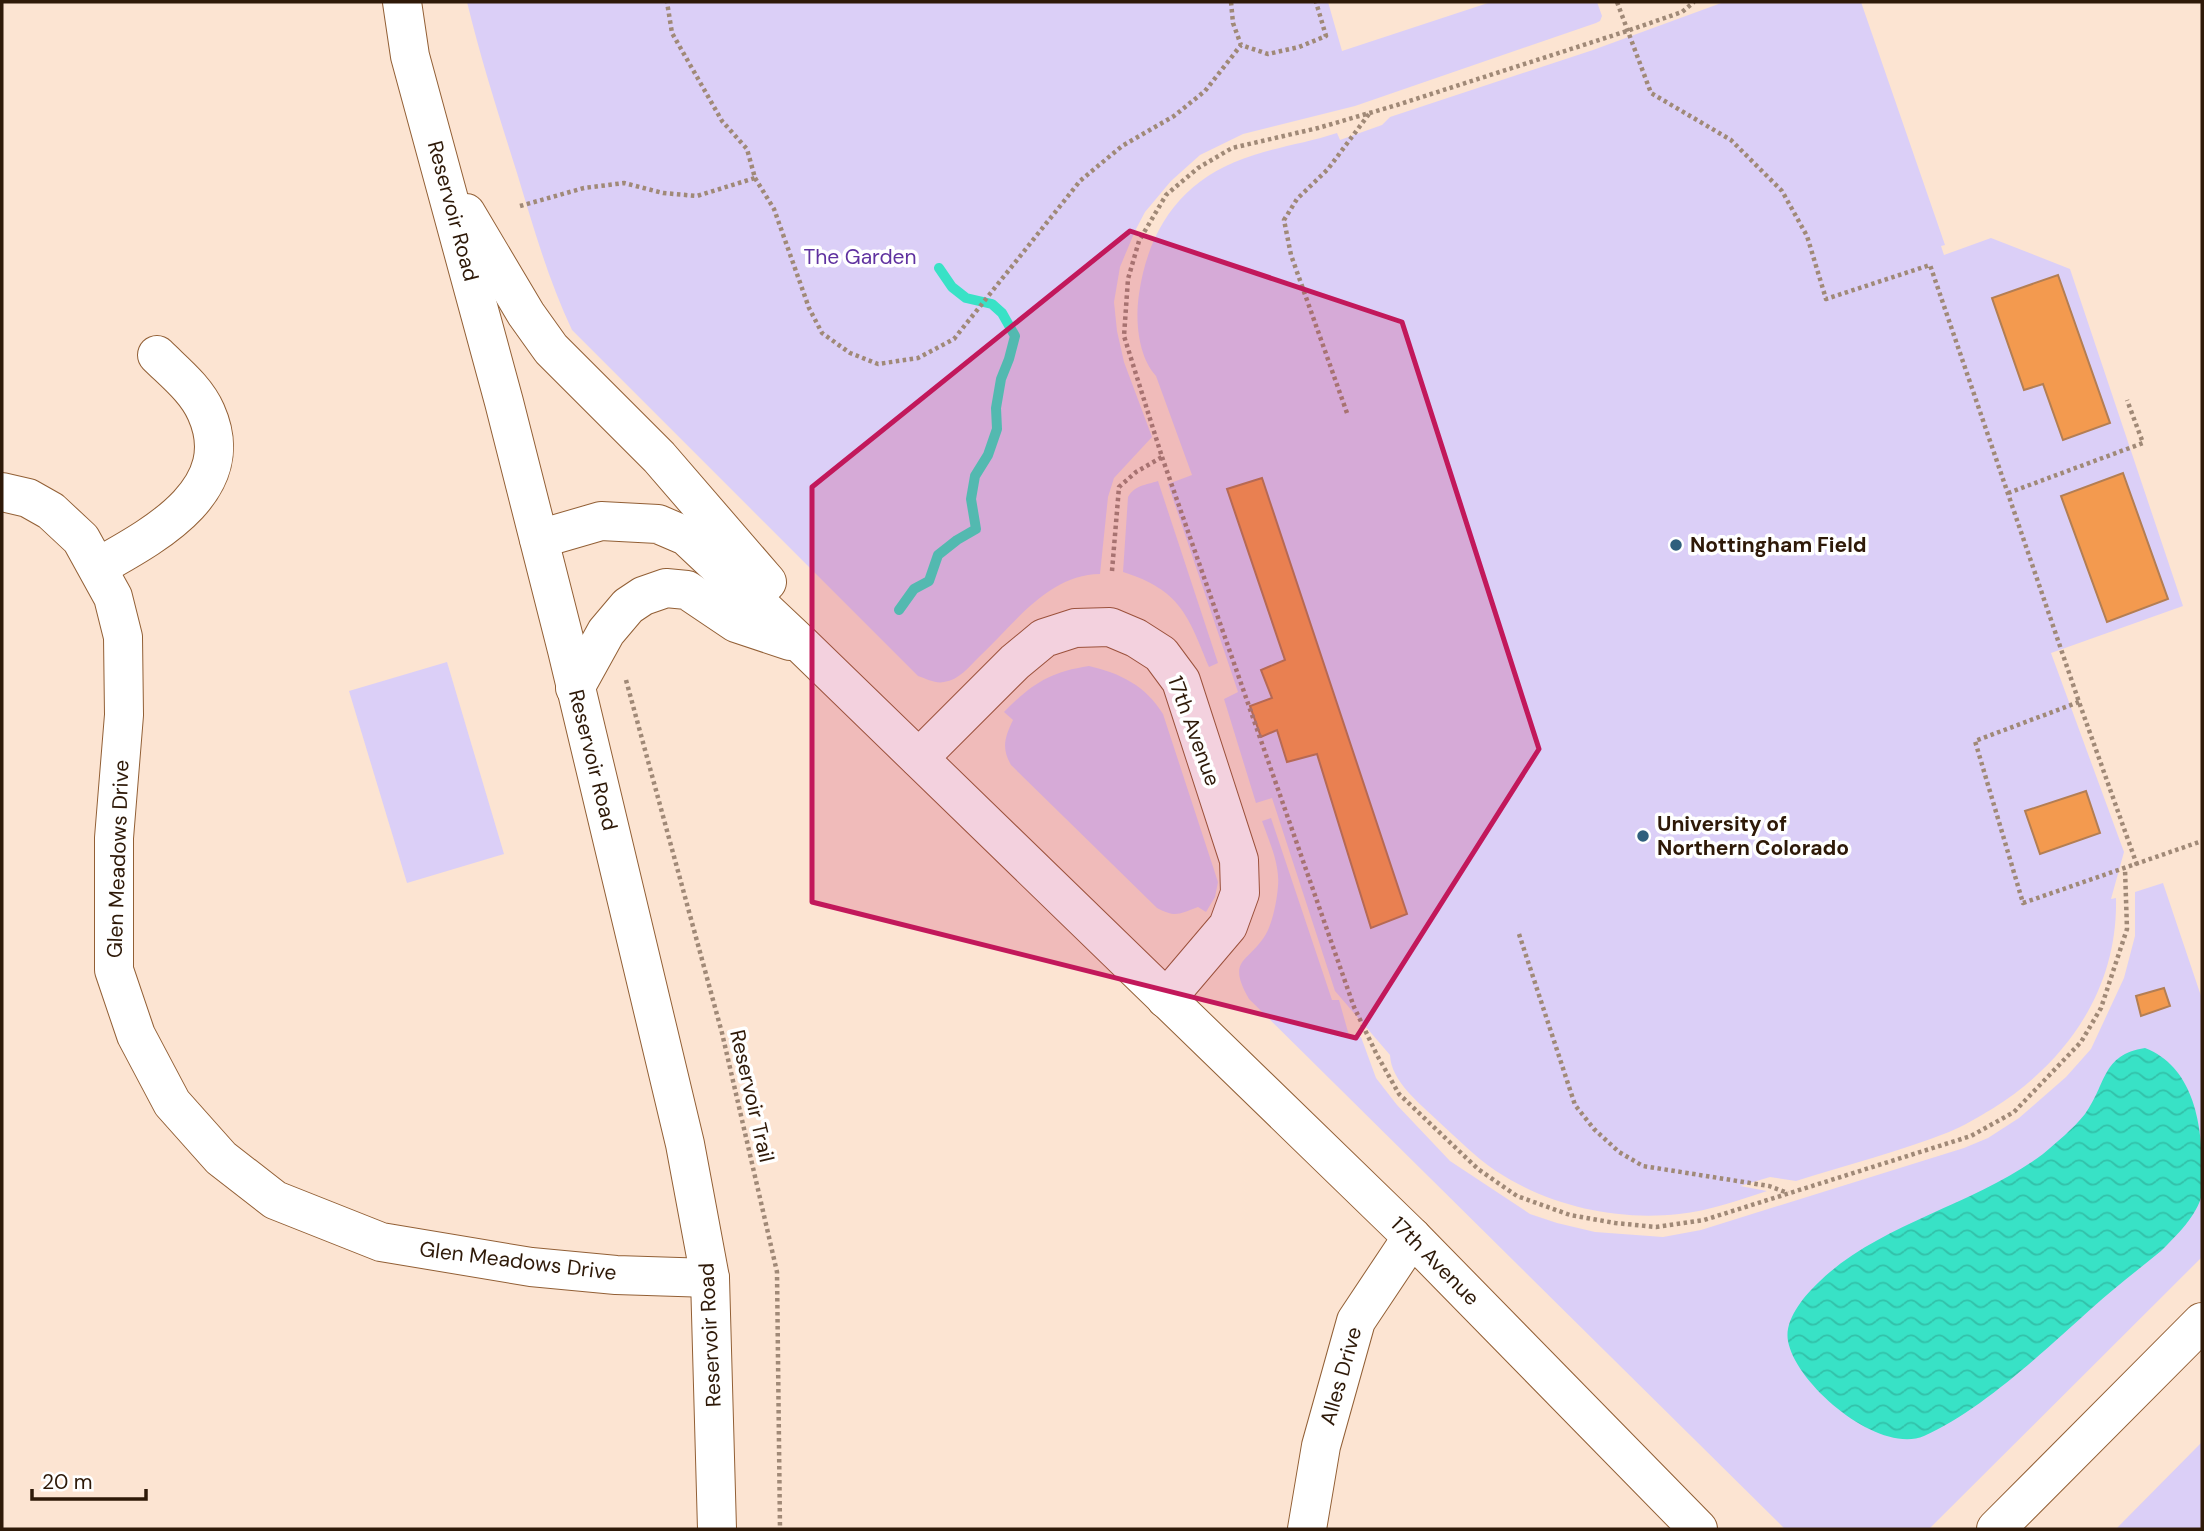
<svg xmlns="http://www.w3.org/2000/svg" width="2204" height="1531" font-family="'DM Sans',sans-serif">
	<defs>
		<pattern id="water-waves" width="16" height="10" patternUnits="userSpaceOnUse" patternTransform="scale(1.75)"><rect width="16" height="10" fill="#38e2c6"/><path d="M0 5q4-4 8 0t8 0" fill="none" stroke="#32c1a9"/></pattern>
	</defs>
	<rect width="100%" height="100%" fill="#fce4d2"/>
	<!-- green -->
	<g fill="#dbcff7">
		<path d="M467,2H1328L1342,51L1491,2H1597L1602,16L1600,21L1596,23L1355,106L1243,134L1200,155L1171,181L1145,212L1135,231L1120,267L1114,302L1117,331L1124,362L1152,437L1114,478L1108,497L1100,574C1049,574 1013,625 979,657C969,667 959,680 944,682C936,684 927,679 918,676L572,330C548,279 533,226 517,173C499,116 481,60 467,2Z"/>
		<path d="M1724,2H1861L1945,245L1941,246L1944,255L1991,238L2070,269L2183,606L2051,653L2124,852L2111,899L2116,898C2118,989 2067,1062 1992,1109C1978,1117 1964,1126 1949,1132C1900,1151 1847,1165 1796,1181L1770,1177L1740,1186L1767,1191C1739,1200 1709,1211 1679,1214C1616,1221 1549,1206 1496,1171C1475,1157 1457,1138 1439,1122C1421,1104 1391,1082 1390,1055L1335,991L1272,798L1256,803L1224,699L1238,692L1168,484L1192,475L1156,376C1138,356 1135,320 1139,294C1149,225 1185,176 1254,155C1282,146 1310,142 1337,133L1340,140L1382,125L1390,117L1593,50Z"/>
		<path d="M1158,481L1218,663L1209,667C1188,615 1180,590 1123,572L1128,497C1135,485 1146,485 1158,481Z"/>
		<polygon points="447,662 504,854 407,883 349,691"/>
		<path d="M1089,666C1120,673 1146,686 1163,714L1218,882L1215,897L1206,912L1198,907C1179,914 1176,918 1157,908L1011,765C1001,748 1005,737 1013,720L1004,712C1032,684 1049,672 1089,666Z"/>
		<path d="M1271,818L1332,1000H1339L1350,1039L1361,1037L1376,1078L1397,1105L1450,1161L1530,1214L1557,1223L1595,1232L1663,1237L1701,1230L1964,1148L1988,1138L2019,1118L2066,1077L2091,1049L2124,978L2135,936V892L2163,883L2202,999V1257L1929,1529H1785L1249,999C1226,958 1248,964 1266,934C1273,921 1277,900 1278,886C1280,864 1269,841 1262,821Z"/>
		<polygon points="2202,1442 2202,1529 2116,1529"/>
	</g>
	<!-- water -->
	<path fill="url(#water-waves)" d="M2145,1048C2192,1066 2202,1121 2202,1167C2202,1175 2204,1186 2202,1194C2197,1216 2176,1236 2161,1251C2138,1270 2114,1288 2092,1308C2044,1351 1982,1410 1924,1436C1879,1455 1796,1385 1788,1341C1784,1320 1804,1296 1819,1282C1878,1224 1975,1205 2043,1154C2057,1142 2073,1129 2085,1114C2107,1084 2101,1055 2145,1048Z"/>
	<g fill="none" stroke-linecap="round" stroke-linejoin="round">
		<!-- stream -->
		<polyline stroke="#38e2c6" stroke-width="10" points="899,610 914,589 929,581 938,555 957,540 976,529 971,499 975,476 988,455 997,429 996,408 1001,379 1009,359 1015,336 1002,313 992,304 966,298 952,287 939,268"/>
	</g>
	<!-- building -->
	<g fill="#f39a4f" stroke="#b37e53" stroke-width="2">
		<polygon points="2058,275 2110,423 2063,440 2043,384 2024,390 1992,298"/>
		<polygon points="2123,473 2168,599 2107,622 2061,496"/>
		<polygon points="1262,478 1407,914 1371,928 1317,754 1287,762 1277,730 1261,737 1250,706 1272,698 1261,670 1285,660 1227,489"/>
		<polygon points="2086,791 2100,833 2040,854 2025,811"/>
		<polygon points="2164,988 2170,1006 2141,1016 2136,996"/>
	</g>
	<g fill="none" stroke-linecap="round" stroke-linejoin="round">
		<!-- minor casing -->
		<g stroke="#925f35" stroke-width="40">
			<g id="minor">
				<polyline points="402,2 410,56 504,402 567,650 685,1144 710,1278 717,1529"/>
				<polyline points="466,213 526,314 551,349 659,457 767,582"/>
				<polyline points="2,492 28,498 51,511 81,539 113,597 123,637 124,715 114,838 114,970 136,1035 172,1103 221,1158 275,1200 381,1242 531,1267 616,1275 710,1278"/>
				<polyline points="539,539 601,521 658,524 686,536 802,645 1412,1237 1698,1529"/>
				<path d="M98,567C153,536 241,490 206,412C196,389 174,372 157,355"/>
				<polyline points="575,688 606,632 628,606 643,596 666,588 687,590 736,623 790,641"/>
				<polyline points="919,758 1015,662 1044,638 1075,628 1110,627 1136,638 1161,654 1181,681 1239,860 1240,893 1228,926 1166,999"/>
				<polyline points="1307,1529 1321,1446 1356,1321 1412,1237"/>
				<polyline points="1996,1529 2202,1322"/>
			</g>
		</g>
		<!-- path -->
		<g stroke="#a08977" stroke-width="4.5" stroke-dasharray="3.5 3.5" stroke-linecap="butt">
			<polyline points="1231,2 1233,23 1241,45 1268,54 1299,47 1326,36 1316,2"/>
			<polyline points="1617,2 1651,93 1731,140 1782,191 1807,236 1826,299 1930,265 2079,702 2137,865"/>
			<polyline points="755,178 774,209 809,308 822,333 850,353 878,364 918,358 954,339 1080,181 1122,146 1174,116 1205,91 1241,45"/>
			<polyline points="520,206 584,188 624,183 663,193 697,196 755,178 747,149 722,121 672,33 667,2"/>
			<polyline points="1347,413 1291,255 1284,220 1297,199 1328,169 1369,114"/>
			<polyline points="1162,457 1354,1007 1377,1055 1399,1094 1478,1169 1517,1196 1570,1215 1615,1223 1656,1227 1704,1220 1971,1136 2014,1112 2081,1042 2101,1008 2127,929 2125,869"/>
			<polyline points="2008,493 2143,443 2127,400"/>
			<polyline points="1112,571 1119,487 1136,472 1162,457 1124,336 1128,279 1139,241 1166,195 1198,168 1232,148 1318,128 1397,105 1627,31 1682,12 1694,2"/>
			<polyline points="626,680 722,1033 777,1272 780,1529"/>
			<polyline points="2079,702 1975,741 2023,903 2202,841"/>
			<polyline points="1519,934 1575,1105 1594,1129 1619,1152 1643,1166 1769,1186 1788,1193"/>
		</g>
		<!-- minor -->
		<use href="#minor" stroke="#fff" stroke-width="38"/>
	</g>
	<!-- marked area -->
	<path fill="#c2185b" fill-opacity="0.2" stroke="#c2185b" stroke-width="5" stroke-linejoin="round" d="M1130,231L1402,322L1539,749L1356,1038L812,902V487Z"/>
	<!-- markers -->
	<g fill="#2f5f7d" stroke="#fff" stroke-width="2.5">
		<circle cx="1676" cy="545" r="7"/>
		<circle cx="1643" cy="836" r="7"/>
	</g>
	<g text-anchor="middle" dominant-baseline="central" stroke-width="7" stroke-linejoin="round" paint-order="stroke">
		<!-- street labels -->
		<g font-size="21" fill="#2e1908" stroke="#fff">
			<text transform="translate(453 211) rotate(75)">Reservoir Road</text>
			<text transform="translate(1194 731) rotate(70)">17th Avenue</text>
			<text transform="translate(593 760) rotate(76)">Reservoir Road</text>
			<text transform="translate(118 859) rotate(-88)">Glen Meadows Drive</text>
			<text transform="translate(752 1096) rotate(77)">Reservoir Trail</text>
			<text transform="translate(518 1261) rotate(7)">Glen Meadows Drive</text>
			<text transform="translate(1435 1261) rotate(45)">17th Avenue</text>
			<text transform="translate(710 1335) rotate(-93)">Reservoir Road</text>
			<text transform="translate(1341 1376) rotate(-74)">Alles Drive</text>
		</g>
		<!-- park labels -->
		<g font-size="21" fill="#6032a0" stroke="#fff">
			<text x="860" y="257">The Garden</text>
		</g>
		<!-- poi labels -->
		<g font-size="21" font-weight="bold" fill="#2e1908" stroke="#fff" text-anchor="start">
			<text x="1690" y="545">Nottingham Field</text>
			<text x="1657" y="824">University of<tspan x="1657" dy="24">Northern Colorado</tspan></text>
		</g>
	</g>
	<!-- border -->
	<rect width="2204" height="1531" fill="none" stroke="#2e1908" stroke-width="7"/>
	<!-- scale -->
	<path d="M32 1489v10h114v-10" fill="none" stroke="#2e1908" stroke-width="3.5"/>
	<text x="42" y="1489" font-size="21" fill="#2e1908" stroke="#ffffff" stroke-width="5" paint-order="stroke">20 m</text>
</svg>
